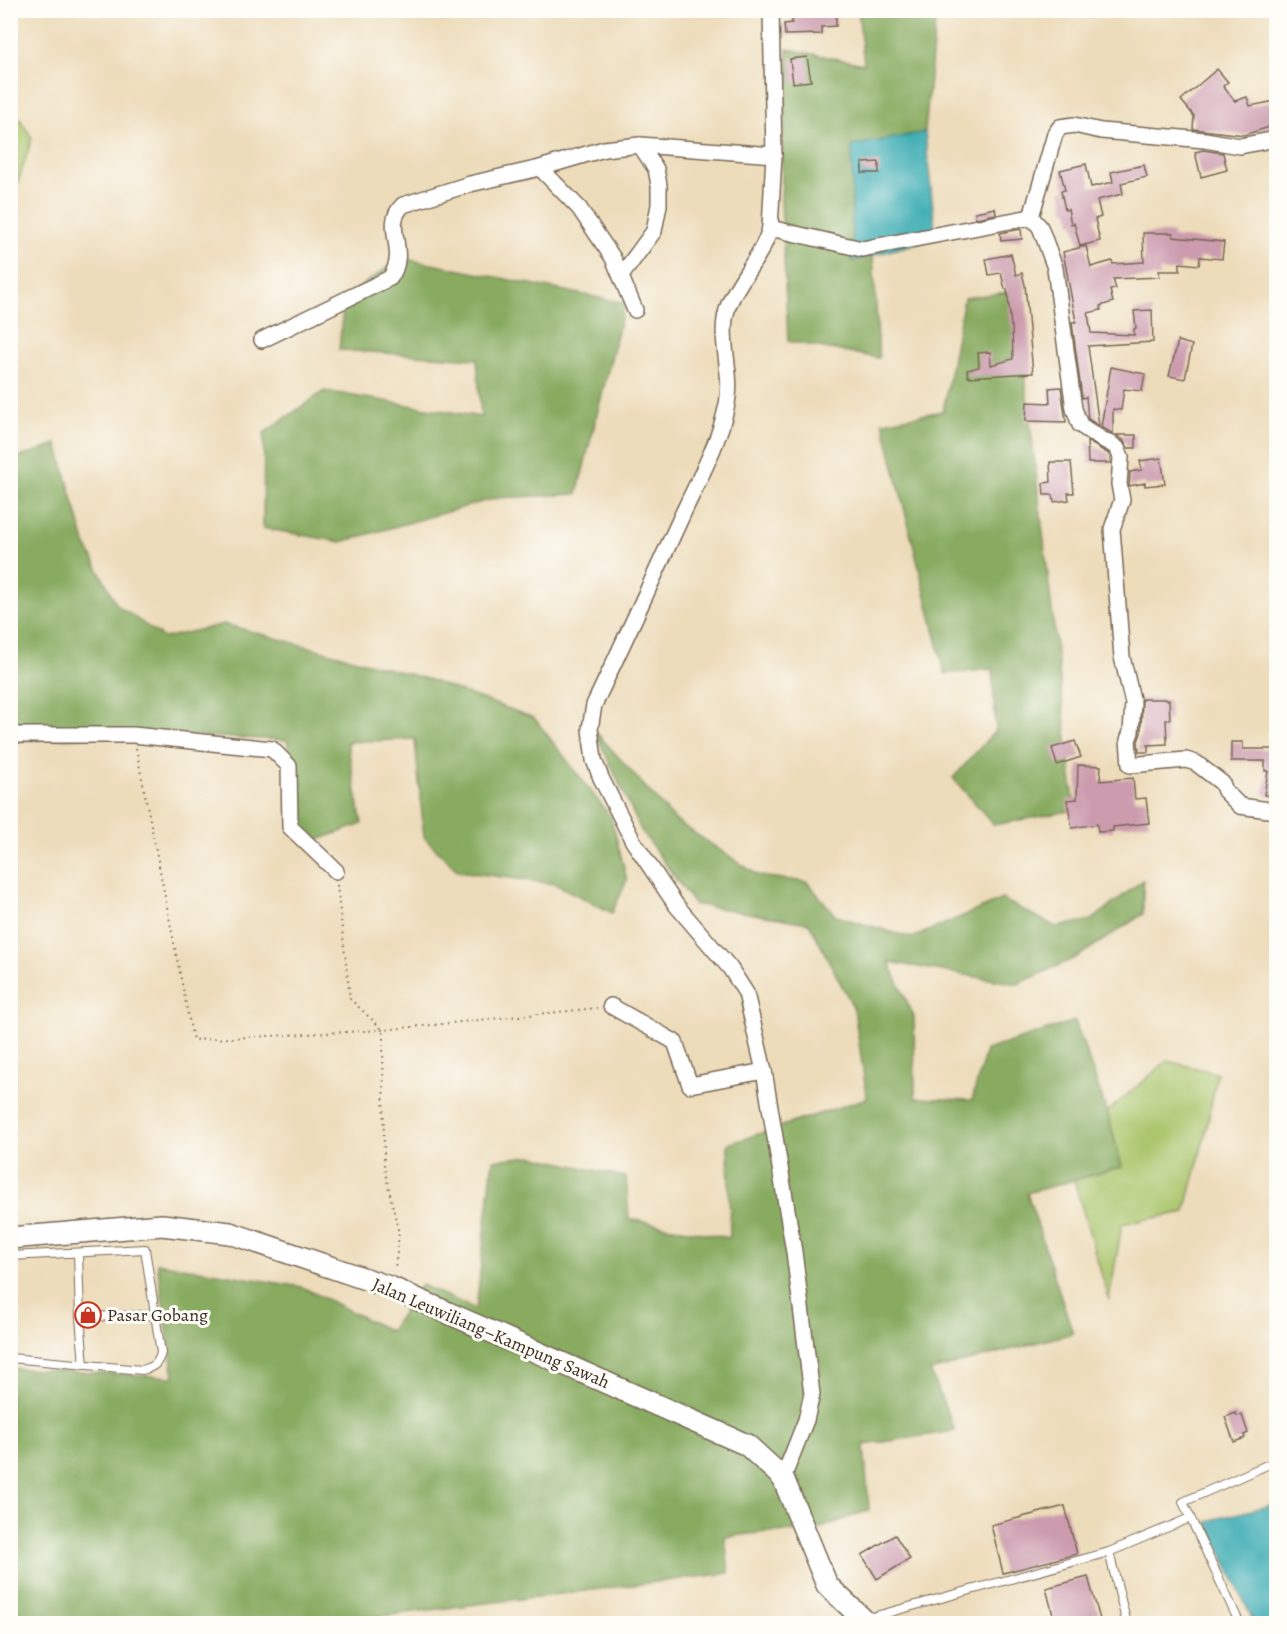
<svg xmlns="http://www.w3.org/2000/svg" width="1287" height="1634" font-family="Alegreya,serif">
	<rect width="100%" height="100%" fill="#fdfcf7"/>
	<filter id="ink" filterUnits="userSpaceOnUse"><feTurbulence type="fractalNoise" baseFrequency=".0167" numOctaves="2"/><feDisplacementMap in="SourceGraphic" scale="12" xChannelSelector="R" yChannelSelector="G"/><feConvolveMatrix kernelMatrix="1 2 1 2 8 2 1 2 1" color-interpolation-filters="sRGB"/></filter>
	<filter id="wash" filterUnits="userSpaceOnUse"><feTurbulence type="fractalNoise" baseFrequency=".008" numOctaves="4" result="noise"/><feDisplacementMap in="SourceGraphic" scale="24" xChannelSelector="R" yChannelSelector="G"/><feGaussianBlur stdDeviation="1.35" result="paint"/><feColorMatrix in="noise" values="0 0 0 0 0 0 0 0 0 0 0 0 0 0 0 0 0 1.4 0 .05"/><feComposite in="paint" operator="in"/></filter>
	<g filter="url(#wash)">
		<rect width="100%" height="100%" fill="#eddcba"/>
		<!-- green -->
		<g fill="#abc66d" stroke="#737846" stroke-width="1.5">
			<polygon points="11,105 32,138 11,204"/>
			<polygon points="1167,1061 1217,1073 1207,1127 1185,1212 1122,1224 1109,1300 1074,1180 1122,1167 1107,1112"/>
		</g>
		<!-- forest -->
		<g fill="#88ab60" stroke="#626a3f" stroke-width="1.5">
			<polygon points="858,11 936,11 925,132 852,146 853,261 873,256 879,358 788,341 781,200 787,49 864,64"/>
			<polygon points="401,258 625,303 577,494 496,498 341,542 263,528 264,433 324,391 481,417 477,359 339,350 344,298"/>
			<polygon points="1015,291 1075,810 994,825 953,778 996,730 992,669 945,674 883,422 943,411 964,298"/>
			<polygon points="57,444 85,543 117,605 164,638 224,624 427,679 534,718 611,817 627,880 612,913 555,884 458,871 424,837 415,739 347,742 362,824 307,844 287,740 146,734 11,741 11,460"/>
			<polygon points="594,730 676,821 759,876 807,882 836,916 912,938 1002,899 1056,927 1092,920 1143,880 1143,914 1077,957 1018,984 889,962 914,1017 915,1098 972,1100 986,1050 1075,1021 1107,1112 1122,1167 1027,1193 1073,1333 930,1371 955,1431 864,1445 869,1510 813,1531 766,1532 725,1537 729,1573 325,1623 11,1623 10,1368 174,1377 157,1263 302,1287 390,1331 421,1285 476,1309 493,1160 531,1156 626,1177 629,1219 730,1238 728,1144 867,1098 854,1009 809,923 694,904 641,830"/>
		</g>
		<!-- water -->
		<g fill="#39abb2" stroke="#3a6a68" stroke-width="1.5">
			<polygon points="925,132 936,238 852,261 852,146"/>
			<polygon points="1276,1504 1276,1623 1254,1623 1207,1521"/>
		</g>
		<g id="blocks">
			<!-- building -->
			<g fill="#cc9bae">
				<polygon points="792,10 836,13 836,26 821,27 821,34 785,35 784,24 792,23"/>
				<polygon points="807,57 811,81 793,83 790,59"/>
				<polygon points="1217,69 1228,82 1223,86 1235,101 1247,97 1250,106 1276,101 1276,125 1244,135 1193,129 1194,116 1181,100"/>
				<polygon points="1203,150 1223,153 1227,170 1201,177 1195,152"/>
				<polygon points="879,162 879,173 862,173 862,163"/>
				<polygon points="1086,164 1091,187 1113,182 1111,172 1144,165 1147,177 1121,183 1123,194 1097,200 1101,217 1095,219 1100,241 1080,246 1074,223 1071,224 1068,209 1065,210 1061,191 1065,190 1060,170"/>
				<polygon points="995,208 996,214 976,218 975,212"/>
				<polygon points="1021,229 1022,239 1001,241 1000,233"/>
				<polygon points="1143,233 1173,233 1173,237 1224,242 1222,259 1200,257 1199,265 1180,263 1180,271 1159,271 1160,277 1113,279 1116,289 1110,290 1113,302 1100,306 1101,310 1088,313 1091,333 1134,335 1134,329 1136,328 1134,311 1152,310 1153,342 1088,346 1099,426 1088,419 1086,397 1082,398 1072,322 1076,322 1063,252 1086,246 1091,267 1112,261 1113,264 1144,262"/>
				<polygon points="1011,254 1016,275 1022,273 1025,285 1033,373 968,377 967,370 979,367 978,353 990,352 991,365 1013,359 1012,326 1011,326 1007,289 1005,289 1001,273 989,275 986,259"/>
				<polygon points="1178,341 1192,345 1185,379 1169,376"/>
				<polygon points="1111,367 1145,374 1142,391 1124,389 1121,410 1113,409 1113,434 1101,427"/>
				<polygon points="1061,387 1066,422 1026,421 1027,402 1050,403 1049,388"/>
				<polygon points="1116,435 1136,435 1136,448 1128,448 1123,440"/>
				<polygon points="1087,441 1109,454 1111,463 1088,463"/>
				<polygon points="1161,458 1165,484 1145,486 1145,483 1129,486 1130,472 1142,470 1140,461"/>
				<polygon points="1050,462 1071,462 1074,493 1068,493 1069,500 1054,502 1053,495 1044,495 1043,483 1051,482"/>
				<polygon points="1142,699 1165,699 1165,700 1169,700 1170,720 1166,720 1167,744 1148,745 1148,752 1139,752 1138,741 1141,733"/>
				<polygon points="1075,741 1081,757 1057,765 1052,748"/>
				<polygon points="1231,742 1243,742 1243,749 1276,749 1276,797 1264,795 1268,771 1265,771 1265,761 1231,761"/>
				<polygon points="1078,765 1101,766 1100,781 1133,778 1135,799 1146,798 1149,823 1113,827 1113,831 1098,832 1097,824 1072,828 1067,800 1077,799"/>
				<polygon points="1236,1413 1237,1416 1242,1415 1248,1433 1244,1435 1245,1438 1234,1442 1225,1417"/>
				<polygon points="1065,1506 1077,1554 1003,1573 991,1525"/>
				<polygon points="895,1535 910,1559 877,1579 862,1555"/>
				<polygon points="1088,1577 1101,1623 1055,1623 1046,1588"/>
			</g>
		</g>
	</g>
	<g filter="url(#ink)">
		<use href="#blocks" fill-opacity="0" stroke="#796855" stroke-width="1.5"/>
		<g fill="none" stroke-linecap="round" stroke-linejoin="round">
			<!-- service casing -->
			<g stroke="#796855" stroke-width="10">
				<g id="service">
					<polyline points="78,1253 80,1317"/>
					<path d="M10,1256L145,1249L161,1353C158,1364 154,1367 142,1370L10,1358"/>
					<polyline points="84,1365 80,1317 157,1315"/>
					<polyline points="1109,1552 1127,1624"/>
					<polyline points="865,1619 1109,1552 1190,1518"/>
					<polyline points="1240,1624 1183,1502 1276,1461"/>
				</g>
			</g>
			<!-- minor casing -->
			<g stroke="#796855" stroke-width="18">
				<g id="minor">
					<path d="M771,10L774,155L770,228C763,255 740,277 729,304C716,336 734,371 727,404C719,445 696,484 679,522C651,583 623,644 594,705L590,729L594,760L601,778L633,841L676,905L730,968L746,993L764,1071L794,1252L812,1394L806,1420L783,1478"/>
					<polyline points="540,168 579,208 613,258 635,310"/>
					<polyline points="1031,217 1055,134 1060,127 1074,125 1101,131 1205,140 1240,146 1276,139"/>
					<polyline points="770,228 862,249 1031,217 1040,227 1055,268 1074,409 1080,425 1101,439 1110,443 1117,448 1121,457 1119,484 1122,500 1112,529 1122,657 1133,703 1131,732 1128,740 1130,765 1186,760 1196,763 1222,783 1225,791 1240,806 1276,811"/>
					<polyline points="621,276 654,231 659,205 659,185 656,169 640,145"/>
					<path d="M262,340L390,278C410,250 381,226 403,205L470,184L540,168L604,149L640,145L774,155"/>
					<polyline points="10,735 133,735 272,749 289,766 290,827 336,871"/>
					<polyline points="611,1006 675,1042 690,1085 764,1071"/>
				</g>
			</g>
			<!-- secondary casing -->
			<g stroke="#796855" stroke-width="24">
				<polyline id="secondary" points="10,1238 162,1225 230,1233 392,1288 747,1445 783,1478 827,1585 868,1624"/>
			</g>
			<!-- path -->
			<g stroke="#796855" stroke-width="2" stroke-dasharray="1.5 4.5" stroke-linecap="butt">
				<polyline points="10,451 11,450"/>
				<polyline points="136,748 193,1040 383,1030 597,1008"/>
				<polyline points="337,885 350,999 383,1030 384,1167 399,1234 395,1270"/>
			</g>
			<!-- service -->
			<use href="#service" stroke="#fff" stroke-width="8"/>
			<!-- minor -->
			<use href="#minor" stroke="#fff" stroke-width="15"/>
			<!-- secondary -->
			<use href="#secondary" stroke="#fff" stroke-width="21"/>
		</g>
	</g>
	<!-- icons -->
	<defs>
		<g id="shop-ring" transform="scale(1.35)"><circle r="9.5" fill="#fdfcf7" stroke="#c8321e" stroke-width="1.5"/><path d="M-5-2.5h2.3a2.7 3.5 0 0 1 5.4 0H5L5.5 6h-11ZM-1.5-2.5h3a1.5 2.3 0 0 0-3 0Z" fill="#c8321e"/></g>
	</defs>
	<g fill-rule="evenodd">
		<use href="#shop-ring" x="88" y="1315"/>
	</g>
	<g text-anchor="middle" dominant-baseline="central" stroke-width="6" stroke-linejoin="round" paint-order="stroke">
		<!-- poi labels -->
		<g font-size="18" fill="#3b2a1e" stroke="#fdfcf7" text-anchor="start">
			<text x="107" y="1315">Pasar Gobang</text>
		</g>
		<!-- street labels -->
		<g font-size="18" fill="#3b2a1e" stroke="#fdfcf7">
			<text transform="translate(491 1333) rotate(23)">Jalan Leuwiliang–Kampung Sawah</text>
		</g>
	</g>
	<!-- margin -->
	<rect width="1287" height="1634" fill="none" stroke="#fdfcf7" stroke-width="36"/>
</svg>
